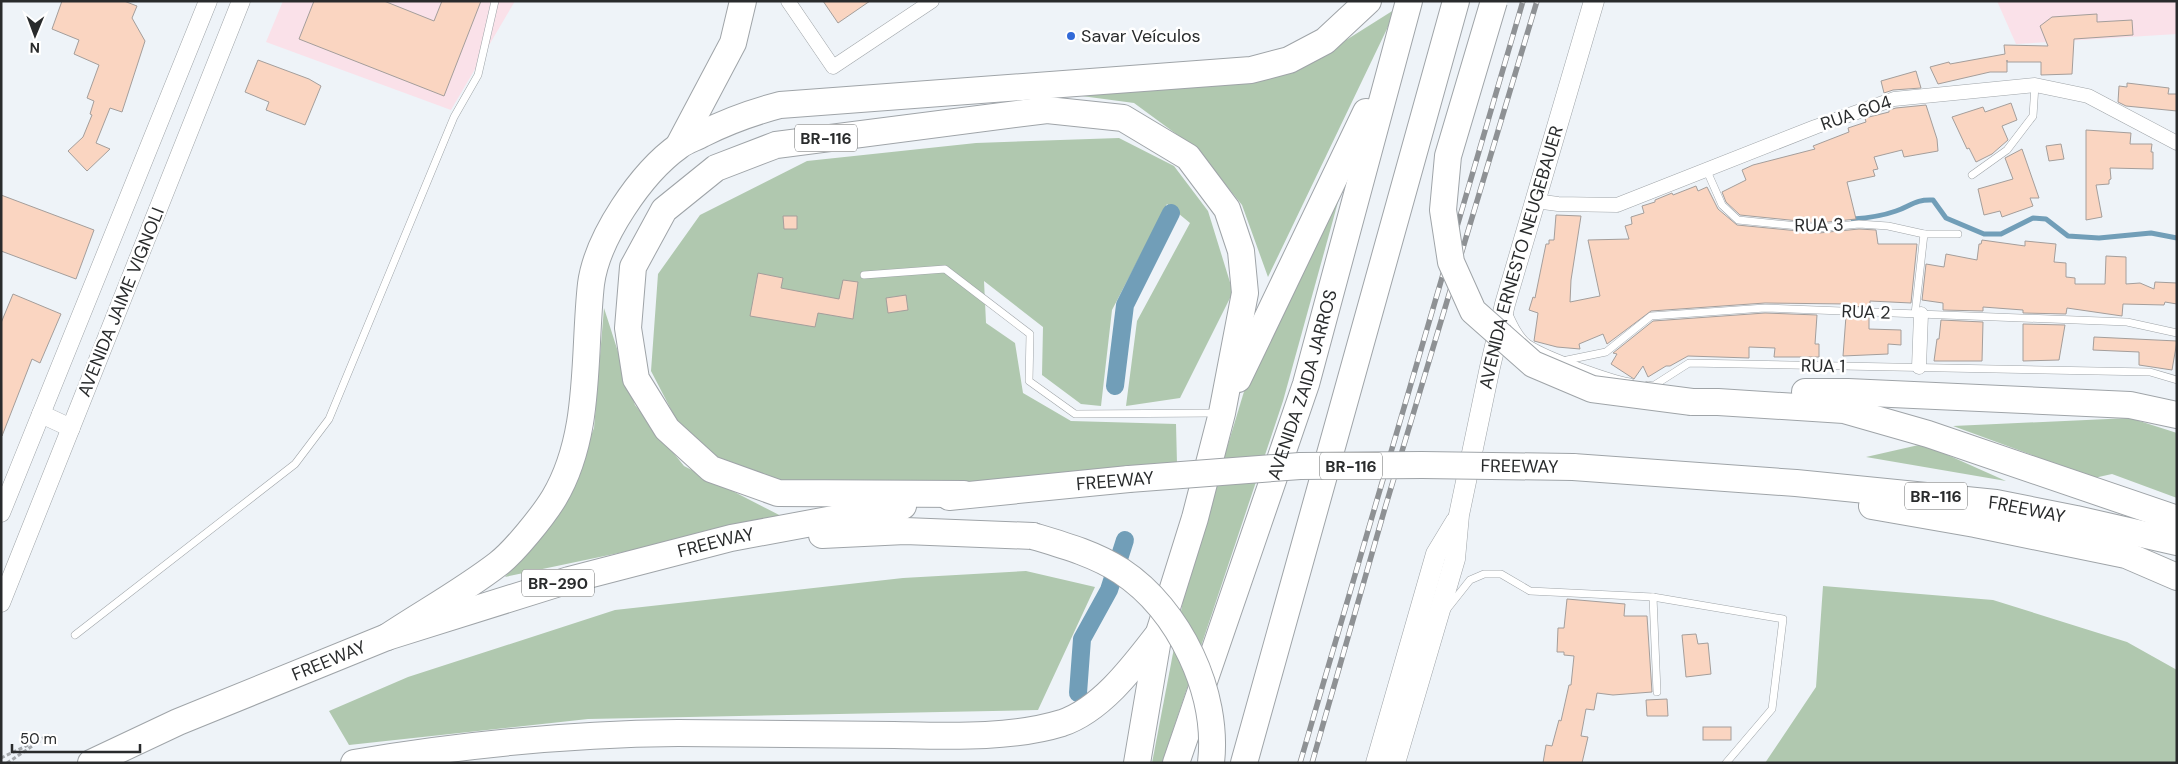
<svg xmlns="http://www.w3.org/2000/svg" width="2178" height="764" font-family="'DM Sans',sans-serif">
	<rect width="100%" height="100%" fill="#eef3f8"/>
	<!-- industrial -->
	<g fill="#fae1e9">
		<polygon points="283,1 515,1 451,110 266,42"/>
		<polygon points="1997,1 2177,1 2177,34 2016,44"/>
	</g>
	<!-- green -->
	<g fill="#b0c8af">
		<polygon points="1397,8 1268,277 1242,205 1198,150 1134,103 1074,95 1324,54"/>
		<polygon points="1119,138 1174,166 1208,211 1233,292 1180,398 1126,406 1137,321 1190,223 1167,204 1112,310 1101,406 1081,404 1042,375 1043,327 984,281 986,323 1015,343 1023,393 1071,421 1176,424 1177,464 961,484 789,484 719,460 677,421 651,371 658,274 700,215 807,161 976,143"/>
		<polygon points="1346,173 1283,401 1162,763 1152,763 1187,580 1249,375"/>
		<polygon points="604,308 635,405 684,466 785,518 505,577 564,504 594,428"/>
		<polygon points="2130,418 2177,433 2177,498 2112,474 2094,478 1953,426"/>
		<polygon points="1923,444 2006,481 1866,457"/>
		<polygon points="1026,571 1095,587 1038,710 588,719 349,745 329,711 408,677 615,610 903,578"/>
		<polygon points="1823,586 1993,600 2127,642 2177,670 2177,763 1765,763 1816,687"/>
	</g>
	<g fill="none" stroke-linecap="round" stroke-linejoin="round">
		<!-- stream -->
		<path stroke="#719eb8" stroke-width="5" d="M1853,219C1867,218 1882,216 1896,211C1911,206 1915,199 1933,200L1946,218L1984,234H2001L2033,218L2046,219L2068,236L2099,238L2151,233L2177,238"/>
		<!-- canal -->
		<g stroke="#719eb8" stroke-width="18">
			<polyline points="1115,386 1125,305 1171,213"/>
			<polyline points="1078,693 1082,639 1109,590 1125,540"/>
		</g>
	</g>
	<!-- building -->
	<g fill="#fad5c1" stroke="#a49e9b">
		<polygon points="62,1 124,1 137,6 132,18 145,41 122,112 110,108 96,143 110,149 87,171 68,151 83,137 92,115 90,114 94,101 87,98 99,65 74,54 79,40 52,29"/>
		<polygon points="314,1 384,1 434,21 442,1 481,1 444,96 299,39"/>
		<polygon points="823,1 870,1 838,23"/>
		<polygon points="2097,14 2097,22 2132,20 2133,35 2074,39 2072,74 2041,75 2041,62 2007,62 2007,60 2007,72 1990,72 1938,84 1930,67 1949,62 1950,64 2005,54 2004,45 2048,46 2040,26 2052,17"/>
		<polygon points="258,60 309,79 321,86 305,125 266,110 269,102 245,92"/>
		<polygon points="1916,71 1921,88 1893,90 1884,93 1881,81"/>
		<polygon points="2127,83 2169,88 2168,94 2177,94 2177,111 2126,106 2118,102 2119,86 2127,87"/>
		<polygon points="2011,103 2017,120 2002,126 2008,140 1992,154 1976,162 1969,148 1967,149 1952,117 1983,107 1985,112"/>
		<polygon points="1926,105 1937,139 1938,151 1904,157 1902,150 1874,157 1878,169 1873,170 1875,176 1847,182 1856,219 1819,223 1740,215 1726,202 1722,192 1746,180 1742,170 1753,165 1815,149 1813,146 1849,132 1848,128 1866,122 1865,118 1889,112 1889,110 1896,108"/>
		<polygon points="2086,130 2131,133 2130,144 2152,144 2151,152 2153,152 2153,169 2110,168 2111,179 2109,180 2109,184 2096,185 2102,217 2086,220"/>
		<polygon points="2061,144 2064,159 2049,161 2046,146"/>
		<polygon points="2022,149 2039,198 2030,198 2033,206 2002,217 2000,211 1984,215 1978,189 2013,179 2005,158"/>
		<polygon points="1696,186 1698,191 1707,187 1718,209 1737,225 1819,233 1859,229 1876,230 1878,244 1917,244 1911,303 1870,301 1870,307 1847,306 1847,304 1765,303 1651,311 1607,344 1603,334 1579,344 1580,349 1557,347 1534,341 1538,313 1529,310 1533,297 1535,298 1546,244 1549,244 1549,240 1554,240 1556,215 1581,216 1571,280 1570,302 1600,296 1588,240 1629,239 1625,226 1632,224 1631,217 1644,213 1642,206 1655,202 1655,200 1672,193 1673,195"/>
		<polygon points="1,195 94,230 76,279 1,251"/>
		<polygon points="783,216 797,216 797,229 784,229"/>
		<polygon points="1982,240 2025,246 2025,241 2056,244 2054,262 2066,263 2066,277 2075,278 2075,284 2105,284 2106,256 2126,257 2126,284 2140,283 2154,289 2155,282 2177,283 2177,304 2165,302 2164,305 2123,304 2122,316 2067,308 2066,314 2023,313 2023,310 1983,307 1983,311 1943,310 1943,303 1922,300 1926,264 1944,267 1946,254 1977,260 1979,244 1981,244"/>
		<polygon points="758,273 783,278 781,288 839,299 843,280 858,282 853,319 818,313 815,327 750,316"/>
		<polygon points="13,294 61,314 40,363 32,359 2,436 1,323"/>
		<polygon points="906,295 908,310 888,313 886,298"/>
		<polygon points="1765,313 1817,315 1815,344 1819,344 1819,357 1774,357 1775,348 1749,347 1749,358 1688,356 1670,366 1666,366 1648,377 1643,366 1634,379 1611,364 1617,354 1613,353 1653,321"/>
		<polygon points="1846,316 1869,317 1869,329 1901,330 1901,345 1888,344 1888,354 1843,356"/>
		<polygon points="1941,320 1983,322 1982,361 1934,361 1937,339 1939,339"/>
		<polygon points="2023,324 2065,325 2059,360 2023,361"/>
		<polygon points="2094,337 2177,341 2172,370 2139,365 2139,352 2093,350"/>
		<polygon points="1567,599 1625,604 1624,616 1647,616 1652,692 1613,695 1597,693 1594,710 1586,709 1581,736 1588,737 1582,763 1543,763 1546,745 1552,746 1559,720 1561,721 1569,685 1571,685 1574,656 1564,655 1564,652 1557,652 1558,628 1564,628"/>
		<polygon points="1696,634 1698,644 1708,643 1711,674 1686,677 1682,635"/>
		<polygon points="1667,699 1668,716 1647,716 1646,700"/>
		<rect x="1703" y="727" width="28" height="13"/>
	</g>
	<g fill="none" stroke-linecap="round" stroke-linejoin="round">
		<!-- service casing -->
		<g stroke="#9fa4a8" stroke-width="8">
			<g id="service">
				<polyline points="1707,171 1722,205 1738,220 1819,228 1859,224 1888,226 1924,234 1958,234"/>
				<polyline points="1972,175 2007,150 2033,116 2035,85"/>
				<polyline points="864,275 945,269 1030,334 1029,381 1075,414 1217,413"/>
				<path d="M1508,312C1513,323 1519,337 1529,344C1548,356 1608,378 1630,382"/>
				<polyline points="1915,314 1924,234"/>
				<polyline points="1567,360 1606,352 1651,316 1765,308 2127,322 2177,333"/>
				<polyline points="1648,385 1653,386 1689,363 2150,372 2177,380"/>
				<polyline points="1653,597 1657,692"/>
				<polyline points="1447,609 1470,580 1484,574 1501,574 1530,591 1653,597 1783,619 1772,709 1726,763"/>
				<polyline points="75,635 295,464 329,419 454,117 478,75 495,1"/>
			</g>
		</g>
		<!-- minor casing -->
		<g stroke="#9fa4a8" stroke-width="15">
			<g id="minor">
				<polyline points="788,1 833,67 932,1"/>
				<polyline points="1535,201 1558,204 1617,205 1815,127 1894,99 2035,85 2088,96 2177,143"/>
				<polyline points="1919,367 1921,314"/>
			</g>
		</g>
		<!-- tertiary casing -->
		<g stroke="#9fa4a8" stroke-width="19">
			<g id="tertiary">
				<polyline points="41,414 71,428"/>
				<polyline points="1,513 208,1"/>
				<polyline points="1,603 241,1"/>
			</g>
		</g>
		<!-- secondary casing -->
		<g stroke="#9fa4a8" stroke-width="21">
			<g id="secondary">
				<polyline points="1376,763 1436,554 1456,521"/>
				<path id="s1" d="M1395,763L1455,559L1459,515L1490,367L1505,304L1594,1"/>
			</g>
		</g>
		<!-- motorway casing -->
		<g stroke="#9fa4a8" stroke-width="28">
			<g id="motorway">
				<polyline points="679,145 733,43 743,1"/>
				<polyline points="1238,379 1366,112"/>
				<polyline points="1805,392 1848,392 2130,405 2177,415"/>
				<polyline points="1692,402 1718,402 1844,410 1928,434 2177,519"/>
				<path id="s2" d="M1573,467L1796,483L1996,503L2076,519L2177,542"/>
				<polyline points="964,494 778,493 711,469 667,429 636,379 628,328 633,267 664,210 716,168 776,145 1047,110 1123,118 1188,157 1227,209 1241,251 1245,293 1222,413 1195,518 1159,633 1137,763"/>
				<polyline points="949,497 1129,479"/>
				<polyline points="1872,506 1975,524 2126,555 2177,577"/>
				<polyline points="822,535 905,531 1033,536"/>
				<path d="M387,637C423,613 463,591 498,564C514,552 543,516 554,498C592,434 583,355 591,284C597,238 641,173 679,146C685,141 695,138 702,134C728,121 753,112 780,105L1251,70L1289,60L1325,41L1368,1"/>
				<path id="s3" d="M91,763L178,722L387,637L569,580L731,538L903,506"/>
				<path d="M354,763C460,745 570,734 678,733C750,733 822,734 894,735C947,736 1010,739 1062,723C1101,710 1133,667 1157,636"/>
				<path id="s4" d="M1176,763L1306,384L1409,1"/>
				<polyline points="1244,763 1456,1"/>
			</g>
		</g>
		<!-- path -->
		<g stroke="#a5a9ad" stroke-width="3" stroke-dasharray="4 2.5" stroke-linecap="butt">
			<polyline points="1,758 49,735"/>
			<polyline points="7,763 40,741"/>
		</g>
		<!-- service -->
		<use href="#service" stroke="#fff" stroke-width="7"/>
		<!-- minor -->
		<use href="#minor" stroke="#fff" stroke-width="14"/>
		<!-- tertiary -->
		<use href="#tertiary" stroke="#fff" stroke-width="18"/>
		<!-- secondary -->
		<use href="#secondary" stroke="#fff" stroke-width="20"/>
		<!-- motorway -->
		<use href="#motorway" stroke="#fff" stroke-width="26"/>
		<!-- rail casing -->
		<g stroke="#8e9194" stroke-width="5.5">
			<g id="rail">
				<polyline points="1300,763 1523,1"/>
				<polyline points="1312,763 1385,508 1537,1"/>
			</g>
		</g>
		<!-- rail -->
		<use href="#rail" stroke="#fff" stroke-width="4" stroke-dasharray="11" stroke-linecap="butt"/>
		<!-- motorway-bridge casing -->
		<g stroke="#9fa4a8" stroke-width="28" stroke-linecap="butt">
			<g id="motorway-bridge">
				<polyline points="1494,1 1448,156 1443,210 1451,262 1473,311 1533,364 1592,389 1692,402"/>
				<path id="s5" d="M1129,479L1300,466L1422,465L1573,467"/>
				<path d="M1033,536C1063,545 1095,554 1121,571C1180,610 1219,693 1211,763"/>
			</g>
		</g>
		<!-- motorway-bridge -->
		<use href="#motorway-bridge" stroke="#fff" stroke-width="26"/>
	</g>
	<!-- markers -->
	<circle fill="#3169d8" stroke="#fff" stroke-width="2" cx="1071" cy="36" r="5"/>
	<g text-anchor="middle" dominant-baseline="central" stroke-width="5" stroke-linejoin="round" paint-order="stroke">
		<!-- shield labels -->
		<g fill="#fff" stroke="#696b6b" stroke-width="1">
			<rect x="795" y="124.5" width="62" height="27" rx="4"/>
			<rect x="1320" y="452.5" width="62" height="27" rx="4"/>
			<rect x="1905" y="482.5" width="62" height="27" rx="4"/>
			<rect x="522" y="569.5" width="72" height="27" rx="4"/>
		</g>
		<g font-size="16" font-weight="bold" fill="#292b2c">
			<text x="826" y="138">BR-116</text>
			<text x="1351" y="466">BR-116</text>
			<text x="1936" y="496">BR-116</text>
			<text x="558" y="583">BR-290</text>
		</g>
		<!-- poi labels -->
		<g font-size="18" fill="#292b2c" stroke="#fff" text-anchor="start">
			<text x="1081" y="36">Savar Veículos</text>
		</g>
		<!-- street labels -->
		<g font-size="18" fill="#292b2c" stroke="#fff">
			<text transform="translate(1856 113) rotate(-19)">RUA 604</text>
			<text transform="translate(1819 225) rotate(-1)">RUA 3</text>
			<text stroke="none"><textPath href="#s1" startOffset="522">AVENIDA ERNESTO NEUGEBAUER</textPath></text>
			<text transform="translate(121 302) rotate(-68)">AVENIDA JAIME VIGNOLI</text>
			<text transform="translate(1866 312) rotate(2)">RUA 2</text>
			<text transform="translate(1823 366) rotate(1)">RUA 1</text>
			<text stroke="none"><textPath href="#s4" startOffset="399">AVENIDA ZAIDA JARROS</textPath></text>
			<text stroke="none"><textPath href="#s5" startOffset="391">FREEWAY</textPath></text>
			<text transform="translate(1115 481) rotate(-5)">FREEWAY</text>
			<text stroke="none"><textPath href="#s2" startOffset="456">FREEWAY</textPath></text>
			<text stroke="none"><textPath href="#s3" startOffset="664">FREEWAY</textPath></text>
			<text stroke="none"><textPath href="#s3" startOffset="259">FREEWAY</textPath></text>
		</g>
	</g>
	<!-- border -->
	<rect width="2178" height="764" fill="none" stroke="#292b2c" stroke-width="5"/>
	<!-- north arrow -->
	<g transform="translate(35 35) rotate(181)" stroke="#ffffff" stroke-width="4" paint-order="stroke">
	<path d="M0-4L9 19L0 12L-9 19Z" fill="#292b2c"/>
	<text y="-8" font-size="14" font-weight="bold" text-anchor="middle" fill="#292b2c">N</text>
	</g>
	<!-- scale -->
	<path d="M12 744v8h128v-8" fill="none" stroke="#292b2c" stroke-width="2.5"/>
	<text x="20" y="744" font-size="15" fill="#292b2c" stroke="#ffffff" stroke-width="4" paint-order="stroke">50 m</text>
</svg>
